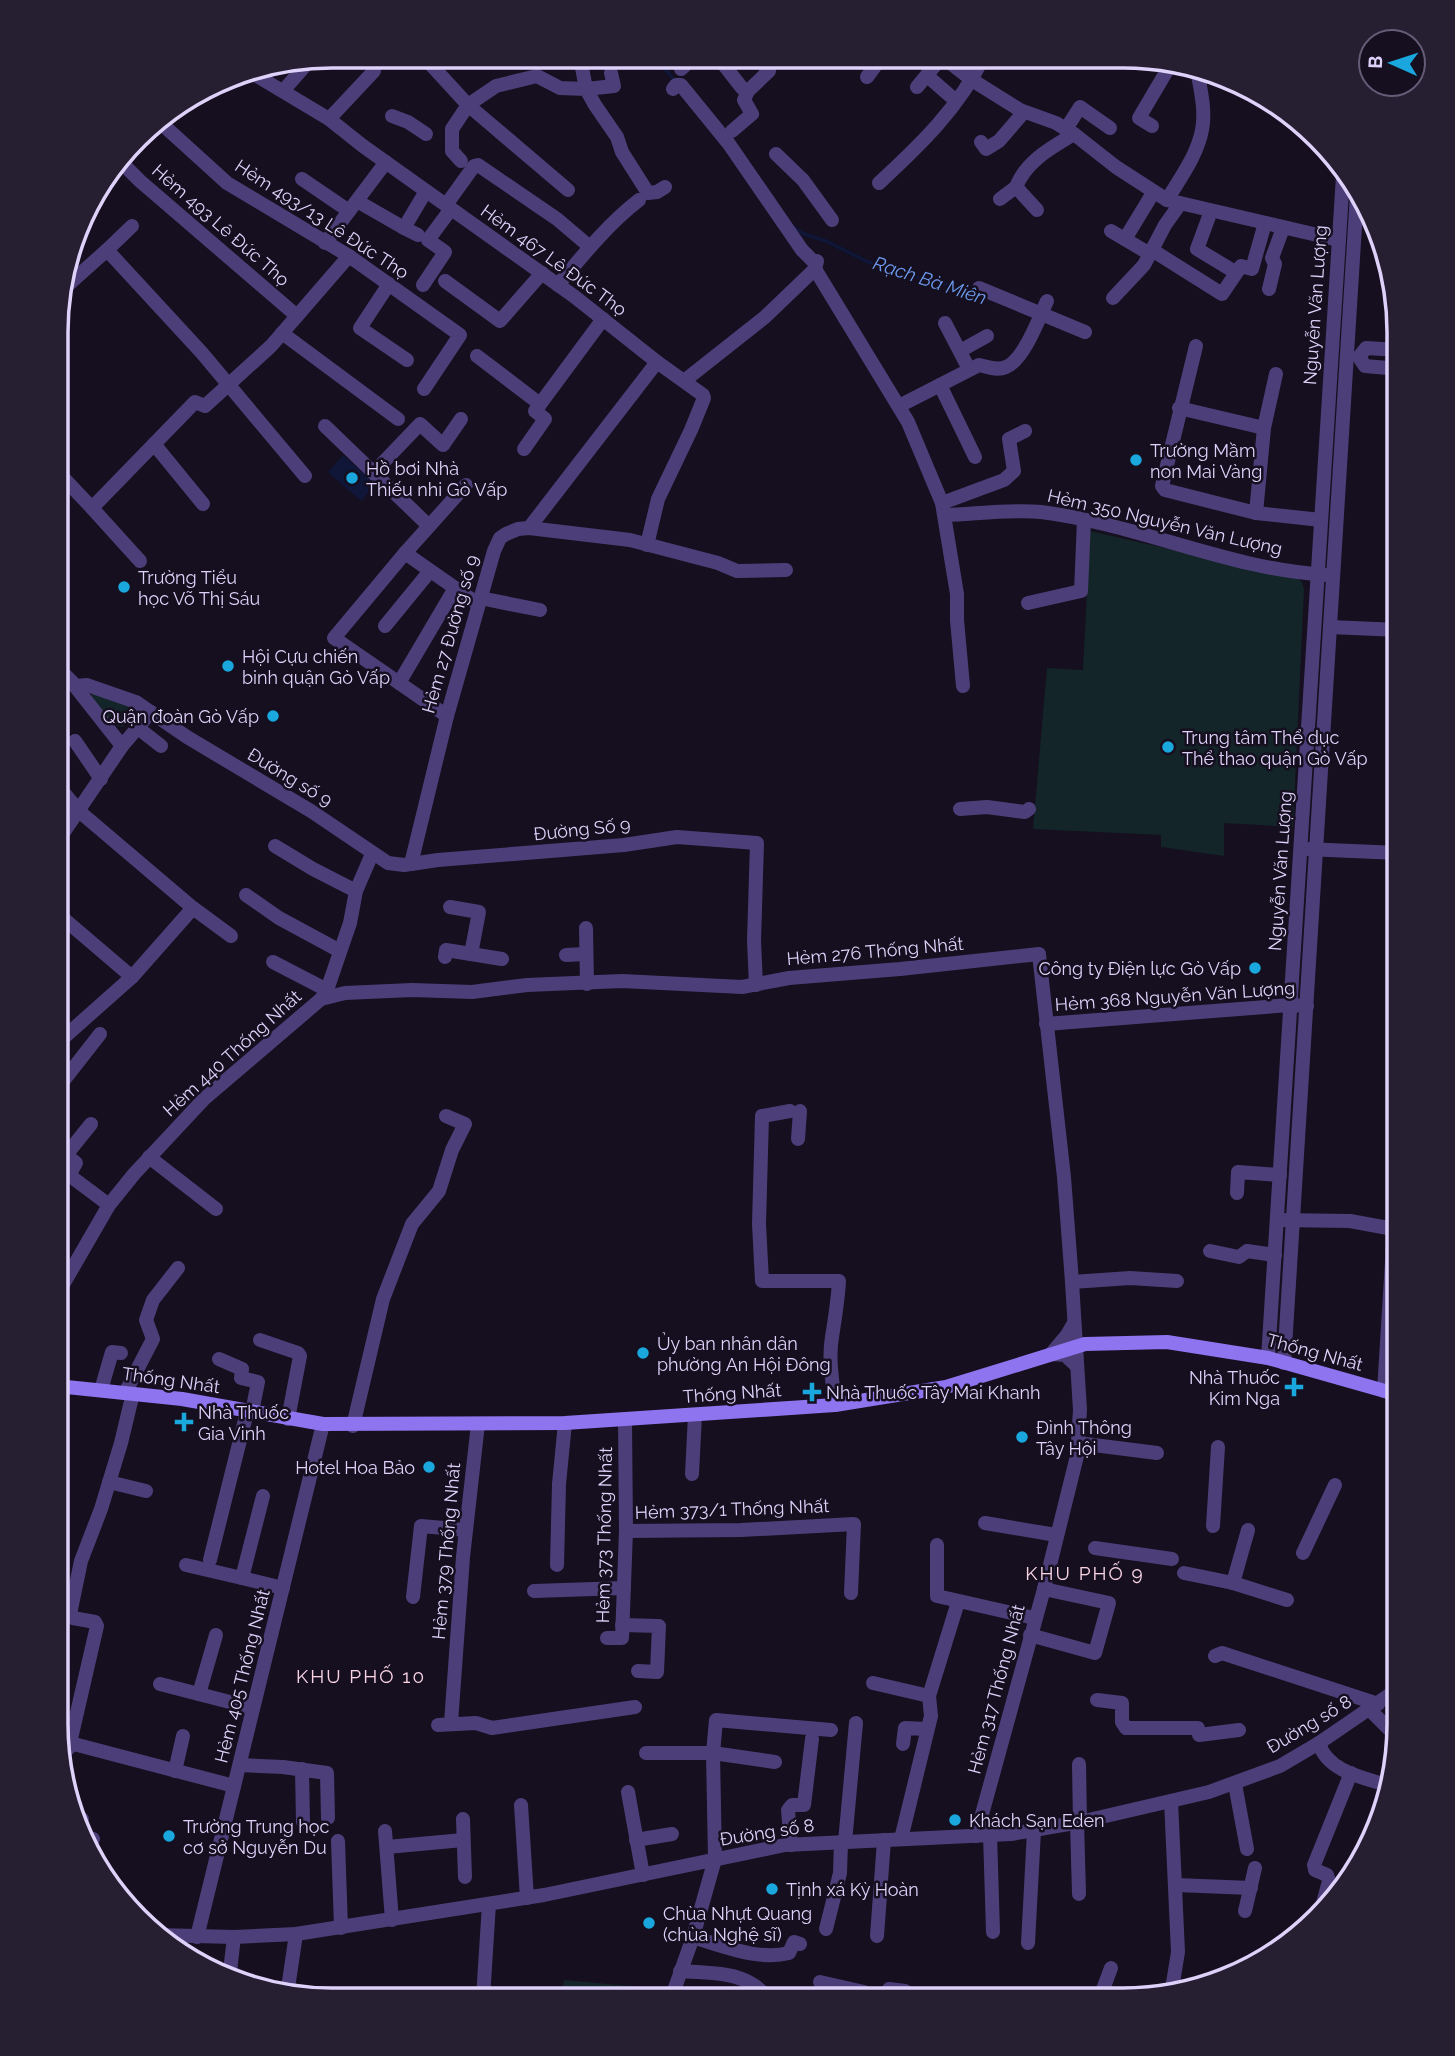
<svg xmlns="http://www.w3.org/2000/svg" width="1455" height="2056" font-family="Raleway,sans-serif">
	<rect width="100%" height="100%" fill="#150f1f"/>
	<!-- green -->
	<g fill="#132528">
		<polygon points="1090,531 1297,578 1302,582 1304,589 1293,827 1224,823 1224,856 1161,847 1161,835 1033,829 1047,668 1083,670"/>
		<polygon points="92,692 135,707 135,712 123,727 113,725 91,699"/>
		<polygon points="564,1980 662,1989 660,1999 561,1998"/>
	</g>
	<!-- water -->
	<polygon fill="#0f1638" points="343,455 376,484 361,501 328,472"/>
	<g fill="none" stroke-linecap="round" stroke-linejoin="round">
		<!-- stream -->
		<g stroke="#0f1638" stroke-width="3.5">
			<polyline points="655,57 676,82"/>
			<polyline points="793,227 804,234 826,241 868,262 905,275 937,281 982,296"/>
		</g>
		<!-- minor -->
		<g stroke="#4c3f79" stroke-width="14">
			<polyline points="423,56 468,105 496,86 537,76 560,88 586,89 595,105 617,137 622,152 648,193 657,192 665,187"/>
			<polyline points="580,57 586,89 614,86 611,73"/>
			<polyline points="944,58 972,80 1020,110 1056,123 1074,134 1116,167 1167,200 1339,240"/>
			<polyline points="724,65 742,88 748,91"/>
			<polyline points="681,69 694,57"/>
			<polyline points="247,70 329,119 363,146 575,297 657,362 703,395 704,398 691,430 658,499 647,545"/>
			<polyline points="867,77 878,62 877,58"/>
			<polyline points="932,80 956,101"/>
			<polyline points="917,87 941,58"/>
			<polyline points="673,89 676,85 681,85 729,144 802,250 816,264"/>
			<polyline points="283,91 311,59"/>
			<polyline points="392,116 408,122 426,134"/>
			<polyline points="329,119 374,71"/>
			<polyline points="1152,126 1139,118 1172,62"/>
			<polyline points="1066,129 1080,107 1110,128"/>
			<polyline points="732,131 752,114 744,100 748,91 769,71 757,57"/>
			<polyline points="981,142 986,149 999,141 1024,112"/>
			<polyline points="776,154 803,180 832,220"/>
			<polyline points="120,161 140,181 297,316"/>
			<polyline points="461,161 452,151 452,129 468,105 568,190"/>
			<polyline points="121,162 159,124 162,124 227,183 349,256 460,335 424,389"/>
			<polyline points="302,179 349,211"/>
			<path d="M879,183C919,146 959,108 983,58"/>
			<polyline points="1000,199 1016,187"/>
			<path d="M1167,200C1180,178 1197,156 1202,130C1206,110 1200,88 1197,69"/>
			<polyline points="357,201 404,228"/>
			<polyline points="446,205 474,166 478,165 557,219 590,247"/>
			<path d="M1037,210L1016,187C1026,161 1051,148 1074,134"/>
			<polyline points="1211,211 1197,249 1235,272"/>
			<polyline points="1111,231 1150,254"/>
			<polyline points="418,235 404,228 426,191"/>
			<polyline points="1125,239 1153,193"/>
			<polyline points="325,243 386,162"/>
			<polyline points="107,250 132,226"/>
			<polyline points="1152,250 1222,294 1241,266 1252,269 1265,223"/>
			<polyline points="815,269 908,422 942,503 957,594 957,620 963,686"/>
			<polyline points="445,281 500,321 542,273"/>
			<polyline points="389,284 360,328 407,360"/>
			<polyline points="423,285 445,252 428,240 451,209"/>
			<path d="M558,285C583,255 608,224 639,200"/>
			<polyline points="979,288 1085,332"/>
			<polyline points="1269,289 1275,264 1272,258 1283,228"/>
			<polyline points="60,292 107,250 202,353 305,476"/>
			<polyline points="1113,298 1144,265 1165,225 1180,204"/>
			<polyline points="945,323 969,369"/>
			<polyline points="282,333 398,419"/>
			<polyline points="1196,346 1162,486 1165,490 1256,513 1321,520"/>
			<polyline points="960,351 987,336"/>
			<polyline points="477,356 540,404"/>
			<polyline points="1359,357 1365,366 1399,369"/>
			<polyline points="1359,357 1366,348 1399,350"/>
			<polyline points="684,381 765,317 815,269 817,261"/>
			<polyline points="940,385 975,457"/>
			<path d="M899,406L979,365C988,367 997,371 1006,367C1024,360 1039,318 1047,301"/>
			<polyline points="1179,408 1264,428 1256,513"/>
			<polyline points="325,426 429,526"/>
			<polyline points="1264,428 1276,374"/>
			<polyline points="154,444 203,504"/>
			<polyline points="524,449 545,419 535,411 603,319"/>
			<polyline points="58,472 92,508 195,402 205,406 271,346 349,256"/>
			<polyline points="373,473 420,424 443,445 461,419"/>
			<polyline points="942,503 1004,480 1014,471 1009,439 1025,431"/>
			<polyline points="92,508 140,561"/>
			<path d="M945,515C975,514 1012,509 1041,512C1138,524 1230,570 1328,575"/>
			<polyline points="529,528 657,362"/>
			<polyline points="405,553 478,604"/>
			<polyline points="480,598 540,610"/>
			<polyline points="1028,603 1081,591 1084,520"/>
			<polyline points="385,626 430,571"/>
			<polyline points="1330,627 1399,630"/>
			<polyline points="58,668 76,686 87,685 136,702 187,737 311,811 388,863 404,865 438,860 624,845 677,837 757,843 754,941 756,985"/>
			<polyline points="399,683 455,588"/>
			<polyline points="74,685 122,746 151,712"/>
			<polyline points="447,716 334,638 405,553 466,485"/>
			<polyline points="138,728 161,746"/>
			<polyline points="75,741 101,779"/>
			<polyline points="58,786 80,812 193,908 231,936"/>
			<polyline points="960,809 987,807 1025,812 1029,809"/>
			<polyline points="57,842 122,746"/>
			<polyline points="275,846 313,869 356,891"/>
			<polyline points="1305,849 1399,853"/>
			<polyline points="411,864 447,716 494,551 500,538 506,534 518,529 529,528 630,540 718,563 737,571 786,570"/>
			<polyline points="246,895 279,918 340,951"/>
			<polyline points="450,907 479,912 471,954"/>
			<polyline points="57,913 132,977"/>
			<polyline points="586,928 587,984"/>
			<polyline points="566,955 585,954"/>
			<polyline points="445,957 446,950 502,959"/>
			<polyline points="273,962 327,990"/>
			<polyline points="321,999 345,993 412,990 472,992 527,985 622,981 742,987 789,978 900,969 1039,954 1064,1177 1072,1282 1080,1410 1077,1456 1044,1589 976,1836"/>
			<polyline points="1046,1024 1290,1005 1307,1006"/>
			<polyline points="57,1040 61,1040 132,977 193,908"/>
			<polyline points="57,1089 100,1034"/>
			<path d="M790,1111L762,1116L759,1224L762,1281H839C838,1300 835,1318 832,1337C828,1359 833,1383 835,1405"/>
			<polyline points="91,1124 66,1155 76,1163 69,1175 109,1205"/>
			<polyline points="798,1139 800,1111"/>
			<polyline points="149,1157 216,1209"/>
			<polyline points="1237,1193 1238,1172 1280,1175"/>
			<polyline points="1277,1220 1350,1221 1399,1230"/>
			<polyline points="1210,1251 1239,1257 1247,1251 1275,1255"/>
			<polyline points="1072,1282 1130,1278 1177,1281"/>
			<polyline points="57,1295 109,1205 134,1174 204,1099 321,999 327,990 350,923 356,891 372,854"/>
			<polyline points="260,1340 298,1353 300,1356 288,1419"/>
			<polyline points="219,1359 242,1369 241,1378 258,1382 252,1412"/>
			<polyline points="101,1390 112,1352 121,1353"/>
			<polyline points="1384,1391 1394,1229"/>
			<polyline points="125,1393 153,1339 146,1320 153,1300 178,1268"/>
			<polyline points="353,1426 383,1299 412,1224 439,1191 452,1150 465,1124 446,1116"/>
			<polyline points="1078,1443 1157,1453"/>
			<polyline points="692,1474 695,1415"/>
			<polyline points="109,1482 146,1491"/>
			<polyline points="263,1496 242,1578 283,1588"/>
			<polyline points="985,1523 1056,1535"/>
			<polyline points="1213,1526 1218,1447"/>
			<polyline points="626,1531 741,1530 854,1524 851,1593"/>
			<polyline points="937,1545 937,1596 1034,1618"/>
			<polyline points="1095,1548 1172,1559"/>
			<polyline points="1303,1553 1335,1485"/>
			<polyline points="210,1560 247,1412"/>
			<polyline points="186,1565 242,1578"/>
			<polyline points="557,1565 559,1484 565,1423"/>
			<polyline points="1184,1573 1233,1583 1287,1600"/>
			<polyline points="1233,1583 1248,1530"/>
			<polyline points="534,1591 624,1588"/>
			<polyline points="413,1597 421,1526 466,1530"/>
			<polyline points="622,1625 659,1626 657,1672 638,1671"/>
			<polyline points="1030,1635 1095,1653 1109,1603 1044,1589"/>
			<polyline points="607,1638 622,1638 626,1531 625,1419"/>
			<polyline points="1215,1656 1222,1653 1378,1704"/>
			<polyline points="873,1683 929,1696"/>
			<polyline points="160,1684 253,1708"/>
			<polyline points="199,1694 216,1635"/>
			<polyline points="1097,1700 1122,1703 1122,1722 1126,1728 1198,1728"/>
			<polyline points="1370,1710 1397,1737"/>
			<polyline points="451,1723 463,1557 478,1424"/>
			<polyline points="438,1725 476,1723 492,1728 635,1707"/>
			<polyline points="1199,1735 1239,1730"/>
			<polyline points="70,1743 234,1786"/>
			<path d="M1319,1743C1327,1772 1365,1778 1390,1786"/>
			<polyline points="903,1744 905,1728 927,1729"/>
			<polyline points="62,1751 69,1748 70,1743 97,1626 95,1622 73,1618 70,1614 81,1561 101,1509 121,1443 133,1393"/>
			<polyline points="646,1753 713,1753 775,1762"/>
			<polyline points="1079,1764 1080,1822"/>
			<polyline points="240,1765 283,1767 327,1773 328,1818"/>
			<polyline points="302,1769 303,1822"/>
			<polyline points="175,1771 183,1736"/>
			<polyline points="1235,1784 1247,1849"/>
			<polyline points="628,1792 643,1875"/>
			<polyline points="1171,1801 1178,1952 1172,1989"/>
			<polyline points="521,1805 527,1898"/>
			<polyline points="78,1818 82,1819 81,1830"/>
			<polyline points="463,1819 465,1877"/>
			<polyline points="1077,1822 1079,1894"/>
			<polyline points="385,1831 392,1920"/>
			<polyline points="990,1834 993,1932"/>
			<polyline points="82,1837 93,1839"/>
			<polyline points="901,1839 931,1716 929,1696 958,1602"/>
			<polyline points="636,1840 672,1834"/>
			<polyline points="338,1841 341,1928"/>
			<polyline points="845,1842 856,1723"/>
			<polyline points="791,1845 788,1810 792,1805 804,1805 812,1739"/>
			<polyline points="387,1847 463,1840"/>
			<polyline points="715,1859 713,1753 716,1720 831,1730"/>
			<polyline points="1176,1885 1251,1888"/>
			<polyline points="1245,1911 1255,1868"/>
			<polyline points="1320,1914 1329,1881 1327,1875 1315,1870 1314,1865 1351,1773"/>
			<polyline points="826,1929 840,1873 841,1842"/>
			<polyline points="877,1936 884,1840"/>
			<polyline points="197,1937 323,1424"/>
			<path d="M693,1937C723,1946 759,1961 789,1953L794,1942L800,1944"/>
			<polyline points="1028,1943 1034,1831"/>
			<path d="M680,1971C715,1974 745,1970 769,1999"/>
			<polyline points="229,1980 234,1937"/>
			<polyline points="820,1982 864,1992"/>
			<polyline points="889,1989 905,1991 905,1999"/>
			<polyline points="287,1995 296,1934"/>
			<polyline points="483,1998 489,1904"/>
			<polyline points="1099,2000 1111,1968"/>
		</g>
		<!-- tertiary -->
		<g stroke="#4c3f79" stroke-width="14">
			<polyline points="1051,1354 1067,1335 1074,1323"/>
			<polyline points="1051,1354 1065,1355 1077,1366"/>
			<polyline points="1268,1358 1343,176"/>
			<polyline points="1284,1363 1357,194"/>
			<polyline points="157,1935 234,1937 296,1934 544,1895 785,1845 1011,1834 1080,1822 1209,1792 1280,1766 1319,1743 1398,1689"/>
			<polyline points="671,1999 693,1937 715,1859"/>
		</g>
		<!-- secondary -->
		<polyline stroke="#8e74ef" stroke-width="14" points="57,1386 182,1399 323,1424 565,1423 835,1405 946,1387 1085,1344 1167,1342 1268,1358 1399,1395"/>
	</g>
	<!-- markers -->
	<g fill="#1aa7de" stroke="#150f1f" stroke-width="2.5">
		<circle cx="1136" cy="460" r="7"/>
		<circle cx="352" cy="478" r="7"/>
		<circle cx="124" cy="587" r="7"/>
		<circle cx="228" cy="666" r="7"/>
		<circle cx="273" cy="716" r="7"/>
		<circle cx="1168" cy="747" r="7"/>
		<circle cx="1255" cy="968" r="7"/>
		<circle cx="643" cy="1353" r="7"/>
		<path d="M1290.5 1376.5h7v7h7v7h-7v7h-7v-7h-7v-7h7z"/>
		<path d="M808.5 1381.5h7v7h7v7h-7v7h-7v-7h-7v-7h7z"/>
		<path d="M180.5 1411.5h7v7h7v7h-7v7h-7v-7h-7v-7h7z"/>
		<circle cx="1022" cy="1437" r="7"/>
		<circle cx="429" cy="1467" r="7"/>
		<circle cx="955" cy="1820" r="7"/>
		<circle cx="169" cy="1836" r="7"/>
		<circle cx="772" cy="1889" r="7"/>
		<circle cx="649" cy="1923" r="7"/>
	</g>
	<g text-anchor="middle" dominant-baseline="central" stroke-width="5" stroke-linejoin="round" paint-order="stroke">
		<!-- street labels -->
		<g font-size="18" fill="#ded2fa" stroke="#150f1f">
			<text transform="translate(322 219) rotate(33)">Hẻm 493/13 Lê Đức Thọ</text>
			<text transform="translate(221 225) rotate(41)">Hẻm 493 Lê Đức Thọ</text>
			<text transform="translate(554 260) rotate(36)">Hẻm 467 Lê Đức Thọ</text>
			<text transform="translate(1315 305) rotate(-86)">Nguyễn Văn Lượng</text>
			<text transform="translate(1165 522) rotate(13)">Hẻm 350 Nguyễn Văn Lượng</text>
			<text transform="translate(450 634) rotate(-74)">Hẻm 27 Đường số 9</text>
			<text transform="translate(290 777) rotate(31)">Đường số 9</text>
			<text transform="translate(582 829) rotate(-6)">Đường Số 9</text>
			<text transform="translate(1280 871) rotate(-86)">Nguyễn Văn Lượng</text>
			<text transform="translate(875 951) rotate(-5)">Hẻm 276 Thống Nhất</text>
			<text transform="translate(1175 996) rotate(-4)">Hẻm 368 Nguyễn Văn Lượng</text>
			<text transform="translate(232 1053) rotate(-42)">Hẻm 440 Thống Nhất</text>
			<text transform="translate(1315 1352) rotate(15)">Thống Nhất</text>
			<text transform="translate(171 1380) rotate(8)">Thống Nhất</text>
			<text transform="translate(732 1393) rotate(-4)">Thống Nhất</text>
			<text transform="translate(732 1509) rotate(-2)">Hẻm 373/1 Thống Nhất</text>
			<text transform="translate(604 1535) rotate(-89)">Hẻm 373 Thống Nhất</text>
			<text transform="translate(446 1551) rotate(-85)">Hẻm 379 Thống Nhất</text>
			<text transform="translate(242 1676) rotate(-76)">Hẻm 405 Thống Nhất</text>
			<text transform="translate(996 1689) rotate(-75)">Hẻm 317 Thống Nhất</text>
			<text transform="translate(1309 1724) rotate(-31)">Đường số 8</text>
			<text transform="translate(767 1832) rotate(-9)">Đường số 8</text>
		</g>
		<!-- poi labels -->
		<g font-size="18" fill="#ded2fa" stroke="#150f1f" text-anchor="start">
			<text x="1150" y="450">Trường Mầm<tspan x="1150" dy="21">non Mai Vàng</tspan></text>
			<text x="366" y="468">Hồ bơi Nhà<tspan x="366" dy="21">Thiếu nhi Gò Vấp</tspan></text>
			<text x="138" y="577">Trường Tiểu<tspan x="138" dy="21">học Võ Thị Sáu</tspan></text>
			<text x="242" y="656">Hội Cựu chiến<tspan x="242" dy="21">binh quận Gò Vấp</tspan></text>
			<text x="259" y="716" text-anchor="end">Quận đoàn Gò Vấp</text>
			<text x="1182" y="737">Trung tâm Thể dục<tspan x="1182" dy="21">Thể thao quận Gò Vấp</tspan></text>
			<text x="1241" y="968" text-anchor="end">Công ty Điện lực Gò Vấp</text>
			<text x="657" y="1343">Ủy ban nhân dân<tspan x="657" dy="21">phường An Hội Đông</tspan></text>
			<text x="1280" y="1377" text-anchor="end">Nhà Thuốc<tspan x="1280" dy="21">Kim Nga</tspan></text>
			<text x="826" y="1392">Nhà Thuốc Tây Mai Khanh</text>
			<text x="198" y="1412">Nhà Thuốc<tspan x="198" dy="21">Gia Vinh</tspan></text>
			<text x="1036" y="1427">Đình Thông<tspan x="1036" dy="21">Tây Hội</tspan></text>
			<text x="415" y="1467" text-anchor="end">Hotel Hoa Bảo</text>
			<text x="969" y="1820">Khách Sạn Eden</text>
			<text x="183" y="1826">Trường Trung học<tspan x="183" dy="21">cơ sở Nguyễn Du</tspan></text>
			<text x="786" y="1889">Tịnh xá Kỳ Hoàn</text>
			<text x="663" y="1913">Chùa Nhựt Quang<tspan x="663" dy="21">(chùa Nghệ sĩ)</tspan></text>
		</g>
		<!-- water labels -->
		<g font-size="19" font-style="italic" fill="#6c9aee" stroke="#150f1f">
			<text transform="translate(930 280) rotate(18)">Rạch Bà Miên</text>
		</g>
		<!-- neighbourhood labels -->
		<g font-size="19" letter-spacing="2" fill="#fad4e5" stroke="#150f1f">
			<text x="1085" y="1573">KHU PHỐ 9</text>
			<text x="361" y="1676">KHU PHỐ 10</text>
		</g>
	</g>
	<!-- crop -->
	<path d="M0 0H1455V2056H0ZM332 68H1123A264 264 0 0 1 1387 332V1724A264 264 0 0 1 1123 1988H332A264 264 0 0 1 68 1724V332A264 264 0 0 1 332 68Z" fill="#251f31" fill-rule="evenodd"/>
	<path fill="none" stroke="#ded2fa" stroke-width="3.5" d="M332 68H1123A264 264 0 0 1 1387 332V1724A264 264 0 0 1 1123 1988H332A264 264 0 0 1 68 1724V332A264 264 0 0 1 332 68Z"/>
	<!-- north arrow -->
	<g transform="translate(1392 63) rotate(273)"><circle r="33" fill="#150f1f" stroke="#655d77" stroke-width="2"/>
	<path d="M0-5L12 26L0 18L-12 26Z" fill="#1aa7de"/>
	<text y="-10" font-size="19" font-weight="bold" text-anchor="middle" fill="#ded2fa">B</text>
	</g>
</svg>
